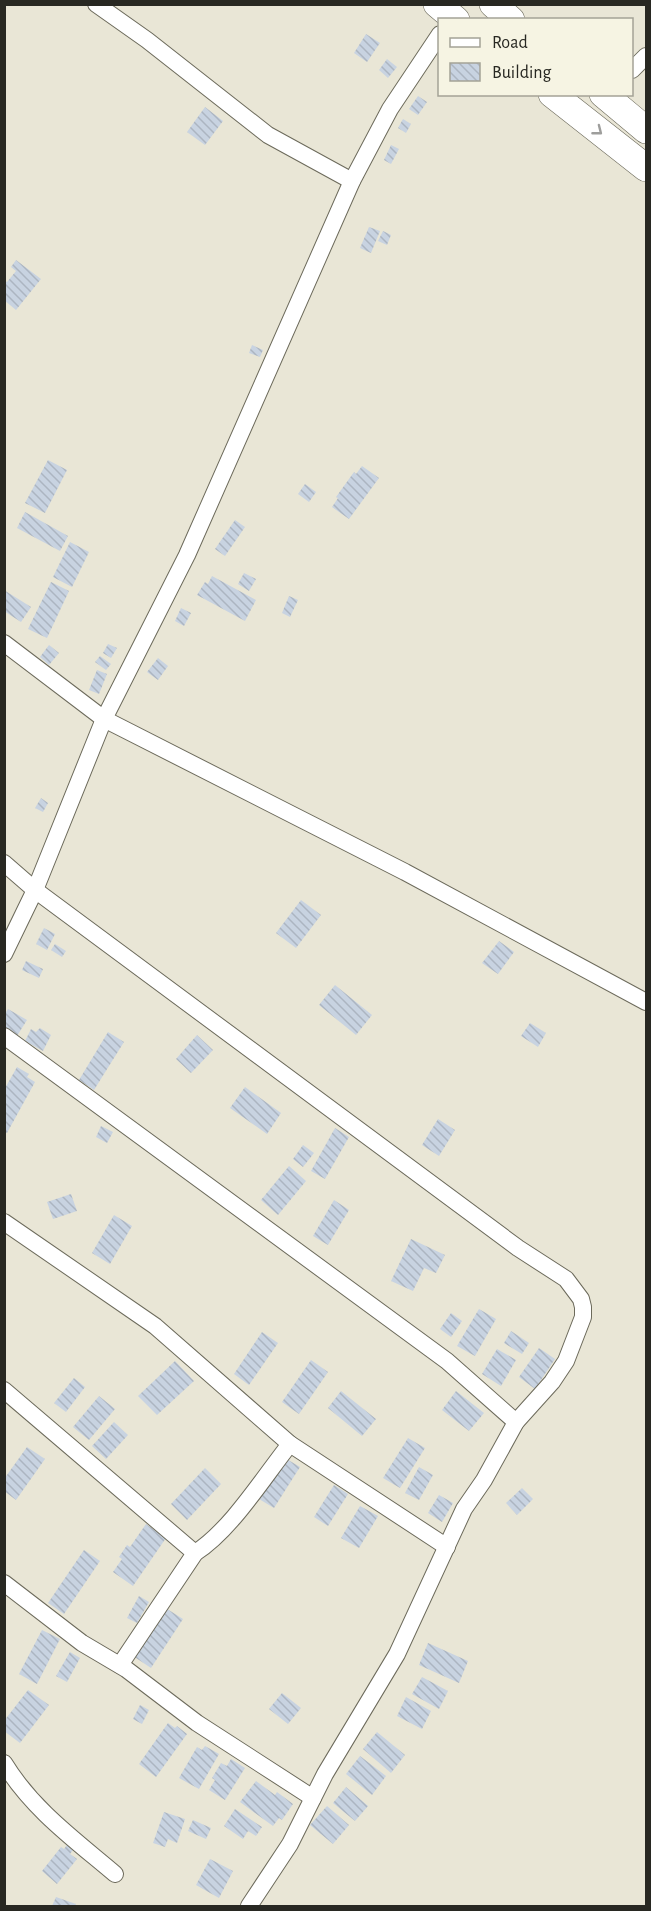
<svg xmlns="http://www.w3.org/2000/svg" width="651" height="1911" font-family="'Alegreya Sans',sans-serif">
	<defs>
		<pattern id="building-back-hatch" width="6" height="6" patternUnits="userSpaceOnUse" patternTransform="scale(1.5)"><rect width="6" height="6" fill="#c8d3e1"/><path d="M-1 5l2 2M0 0l6 6M5-1l2 2" fill="none" stroke="#acb5c1"/></pattern>
	</defs>
	<rect width="100%" height="100%" fill="#e9e6d6"/>
	<!-- building -->
	<g fill="url(#building-back-hatch)">
		<polygon points="366,34 380,43 367,62 354,53"/>
		<polygon points="387,59 397,67 388,78 379,70"/>
		<polygon points="418,96 427,102 418,115 409,109"/>
		<polygon points="205,107 223,121 205,145 187,132"/>
		<polygon points="403,119 411,124 406,133 398,128"/>
		<polygon points="391,145 399,149 391,164 384,160"/>
		<polygon points="369,227 380,231 371,253 360,248"/>
		<polygon points="383,231 391,235 387,245 378,241"/>
		<polygon points="16,260 41,279 16,310 4,300 4,280 7,282 16,271 11,267"/>
		<polygon points="252,345 263,350 260,357 249,353"/>
		<polygon points="48,460 67,470 45,513 25,503"/>
		<polygon points="362,466 379,478 349,519 332,507 338,498 336,497 354,472 356,474"/>
		<polygon points="305,484 316,492 309,502 298,494"/>
		<polygon points="25,512 68,536 60,551 17,528"/>
		<polygon points="235,520 245,527 225,556 215,549"/>
		<polygon points="70,542 89,552 72,587 53,577"/>
		<polygon points="244,573 256,579 249,591 238,584"/>
		<polygon points="212,576 256,600 245,621 197,595 205,582 208,584"/>
		<polygon points="51,582 69,591 47,638 28,629"/>
		<polygon points="4,590 31,607 21,622 4,611"/>
		<polygon points="289,596 298,600 290,617 282,613"/>
		<polygon points="181,608 191,613 184,626 175,621"/>
		<polygon points="108,644 117,648 111,658 103,653"/>
		<polygon points="49,645 59,653 49,665 40,657"/>
		<polygon points="100,656 111,664 106,670 95,662"/>
		<polygon points="158,658 168,666 158,680 147,672"/>
		<polygon points="97,670 107,674 99,694 89,690"/>
		<polygon points="41,798 48,803 43,812 35,808"/>
		<polygon points="301,900 321,915 296,948 276,933"/>
		<polygon points="44,928 55,934 47,950 36,944"/>
		<polygon points="499,941 514,952 498,974 482,963"/>
		<polygon points="55,944 66,951 62,957 51,950"/>
		<polygon points="26,961 43,969 39,978 22,970"/>
		<polygon points="335,985 372,1015 356,1035 319,1005"/>
		<polygon points="8,1009 27,1020 17,1036 4,1028 4,1015"/>
		<polygon points="530,1023 546,1033 538,1047 521,1036"/>
		<polygon points="40,1028 51,1035 43,1051 25,1041 31,1029 36,1032"/>
		<polygon points="108,1032 124,1042 94,1090 79,1080"/>
		<polygon points="197,1035 213,1050 191,1073 176,1059"/>
		<polygon points="17,1067 29,1074 27,1077 35,1082 7,1133 4,1132 4,1090"/>
		<polygon points="245,1087 281,1113 267,1134 230,1108"/>
		<polygon points="438,1119 455,1130 439,1156 422,1145"/>
		<polygon points="101,1126 113,1132 107,1143 96,1137"/>
		<polygon points="335,1128 349,1137 325,1179 311,1171"/>
		<polygon points="303,1145 314,1153 303,1167 293,1159"/>
		<polygon points="289,1166 306,1181 278,1215 261,1200"/>
		<polygon points="71,1194 77,1211 53,1219 47,1202"/>
		<polygon points="334,1200 349,1210 328,1245 313,1236"/>
		<polygon points="114,1215 132,1226 110,1264 92,1253"/>
		<polygon points="411,1239 445,1255 436,1273 424,1268 413,1291 391,1281"/>
		<polygon points="479,1309 496,1319 475,1356 457,1346"/>
		<polygon points="451,1313 462,1321 451,1337 440,1329"/>
		<polygon points="511,1331 529,1343 522,1354 504,1343"/>
		<polygon points="262,1332 278,1343 249,1385 234,1374"/>
		<polygon points="539,1348 555,1359 535,1389 519,1377"/>
		<polygon points="497,1349 516,1360 501,1386 482,1374"/>
		<polygon points="311,1360 328,1372 299,1414 282,1402"/>
		<polygon points="175,1361 194,1381 157,1415 138,1396"/>
		<polygon points="74,1378 85,1387 66,1412 54,1403"/>
		<polygon points="341,1391 376,1419 362,1436 328,1408"/>
		<polygon points="456,1391 484,1413 469,1431 442,1410"/>
		<polygon points="99,1396 115,1409 89,1440 73,1427"/>
		<polygon points="114,1422 128,1435 106,1459 92,1446"/>
		<polygon points="408,1438 425,1448 400,1488 383,1478"/>
		<polygon points="27,1447 45,1459 16,1500 4,1491 4,1479"/>
		<polygon points="285,1458 300,1467 274,1508 259,1499"/>
		<polygon points="419,1467 433,1475 419,1500 405,1493"/>
		<polygon points="205,1468 221,1484 187,1520 171,1504"/>
		<polygon points="334,1485 348,1494 328,1526 314,1517"/>
		<polygon points="522,1488 533,1499 517,1515 506,1503"/>
		<polygon points="439,1495 453,1503 442,1522 428,1513"/>
		<polygon points="360,1506 378,1516 359,1548 341,1538"/>
		<polygon points="146,1524 166,1538 133,1586 113,1572 122,1559 119,1557 127,1545 130,1547"/>
		<polygon points="84,1550 100,1561 64,1614 48,1603"/>
		<polygon points="139,1596 149,1602 137,1623 127,1618"/>
		<polygon points="164,1607 183,1619 151,1668 133,1656"/>
		<polygon points="42,1630 60,1639 37,1684 19,1674"/>
		<polygon points="428,1643 468,1661 459,1683 419,1665"/>
		<polygon points="70,1652 80,1658 67,1682 56,1676"/>
		<polygon points="422,1677 448,1691 439,1709 412,1694"/>
		<polygon points="28,1690 49,1705 20,1743 4,1731 4,1721"/>
		<polygon points="282,1693 301,1708 288,1724 269,1709"/>
		<polygon points="406,1697 431,1711 422,1729 397,1716"/>
		<polygon points="140,1705 149,1710 142,1724 133,1719"/>
		<polygon points="168,1723 175,1728 177,1726 187,1734 156,1777 139,1764"/>
		<polygon points="377,1732 405,1755 391,1773 363,1749"/>
		<polygon points="205,1746 219,1754 199,1789 179,1778 197,1747 202,1750"/>
		<polygon points="360,1756 386,1776 372,1795 346,1774"/>
		<polygon points="231,1759 245,1768 225,1800 209,1790 215,1780 212,1778 221,1763 227,1766"/>
		<polygon points="256,1781 275,1795 277,1792 293,1804 282,1820 279,1818 273,1826 240,1802"/>
		<polygon points="346,1787 368,1806 355,1821 333,1803"/>
		<polygon points="327,1806 349,1825 333,1844 310,1825"/>
		<polygon points="235,1809 262,1827 256,1836 248,1831 243,1839 224,1826"/>
		<polygon points="164,1812 185,1819 177,1843 168,1839 165,1847 153,1843"/>
		<polygon points="193,1820 211,1828 206,1839 188,1831"/>
		<polygon points="67,1845 73,1850 70,1854 77,1859 57,1884 42,1871 61,1847 64,1849"/>
		<polygon points="210,1859 233,1871 219,1898 196,1885"/>
		<polygon points="56,1897 76,1904 75,1906 52,1906"/>
	</g>
	<g fill="none" stroke-linecap="round" stroke-linejoin="round">
		<!-- minor casing -->
		<g stroke="#6c6a5b" stroke-width="18">
			<g id="minor">
				<polyline points="96,4 147,40 268,135 352,181"/>
				<polyline points="632,70 646,56"/>
				<polyline points="4,643 104,719 405,872 646,1002"/>
				<polyline points="4,863 35,890 518,1248 566,1279 581,1299 583,1307 583,1317 566,1361 552,1382 516,1422 484,1480 464,1509 397,1654 325,1774 290,1844 249,1906"/>
				<polyline points="4,954 35,890 104,719 187,555 352,181 390,109 440,34"/>
				<polyline points="4,1036 447,1361 516,1422"/>
				<polyline points="4,1222 155,1326 290,1444 447,1547"/>
				<polyline points="4,1390 195,1553"/>
				<polyline points="4,1583 82,1643 126,1669 197,1723 313,1798"/>
				<path d="M120,1665L195,1553C231,1530 263,1478 290,1444"/>
				<path d="M4,1763C32,1809 75,1840 115,1874"/>
			</g>
		</g>
		<!-- trunk casing -->
		<g stroke="#6c6a5b" stroke-width="28">
			<g id="trunk">
				<polyline points="437,4 456,20"/>
				<polyline points="493,4 511,20"/>
				<polyline points="552,94 646,168"/>
				<polyline points="603,94 646,130"/>
			</g>
		</g>
		<!-- minor -->
		<use href="#minor" stroke="#fff" stroke-width="16"/>
		<!-- trunk -->
		<use href="#trunk" stroke="#fff" stroke-width="27"/>
	</g>
	<!-- one-way arrows -->
	<defs><path id="oneway-chevron" d="M-2-3.5L2.5 0L-2 3.5" fill="none" stroke-width="1.6" stroke-linecap="round" stroke-linejoin="round" transform="scale(1.5)"/></defs>
	<use stroke="#9e9e9c" href="#oneway-chevron" transform="translate(598 131) rotate(38)"/>
	<!-- border -->
	<rect width="651" height="1911" fill="none" stroke="#282822" stroke-width="12"/>
	<!-- legend -->
	<rect x="438" y="18" width="195" height="78" fill="#f6f4e3" stroke="#a4a296" stroke-width="1.5"/>
	<rect x="450" y="38" width="30" height="9" fill="#ffffff" stroke="#a4a296" stroke-width="1.5"/>
	<text x="492" y="48" font-size="18" fill="#282822">Road</text>
	<rect x="450" y="63" width="30" height="18" fill="url(#building-back-hatch)" stroke="#a4a296" stroke-width="1.5"/>
	<text x="492" y="78" font-size="18" fill="#282822">Building</text>
</svg>
